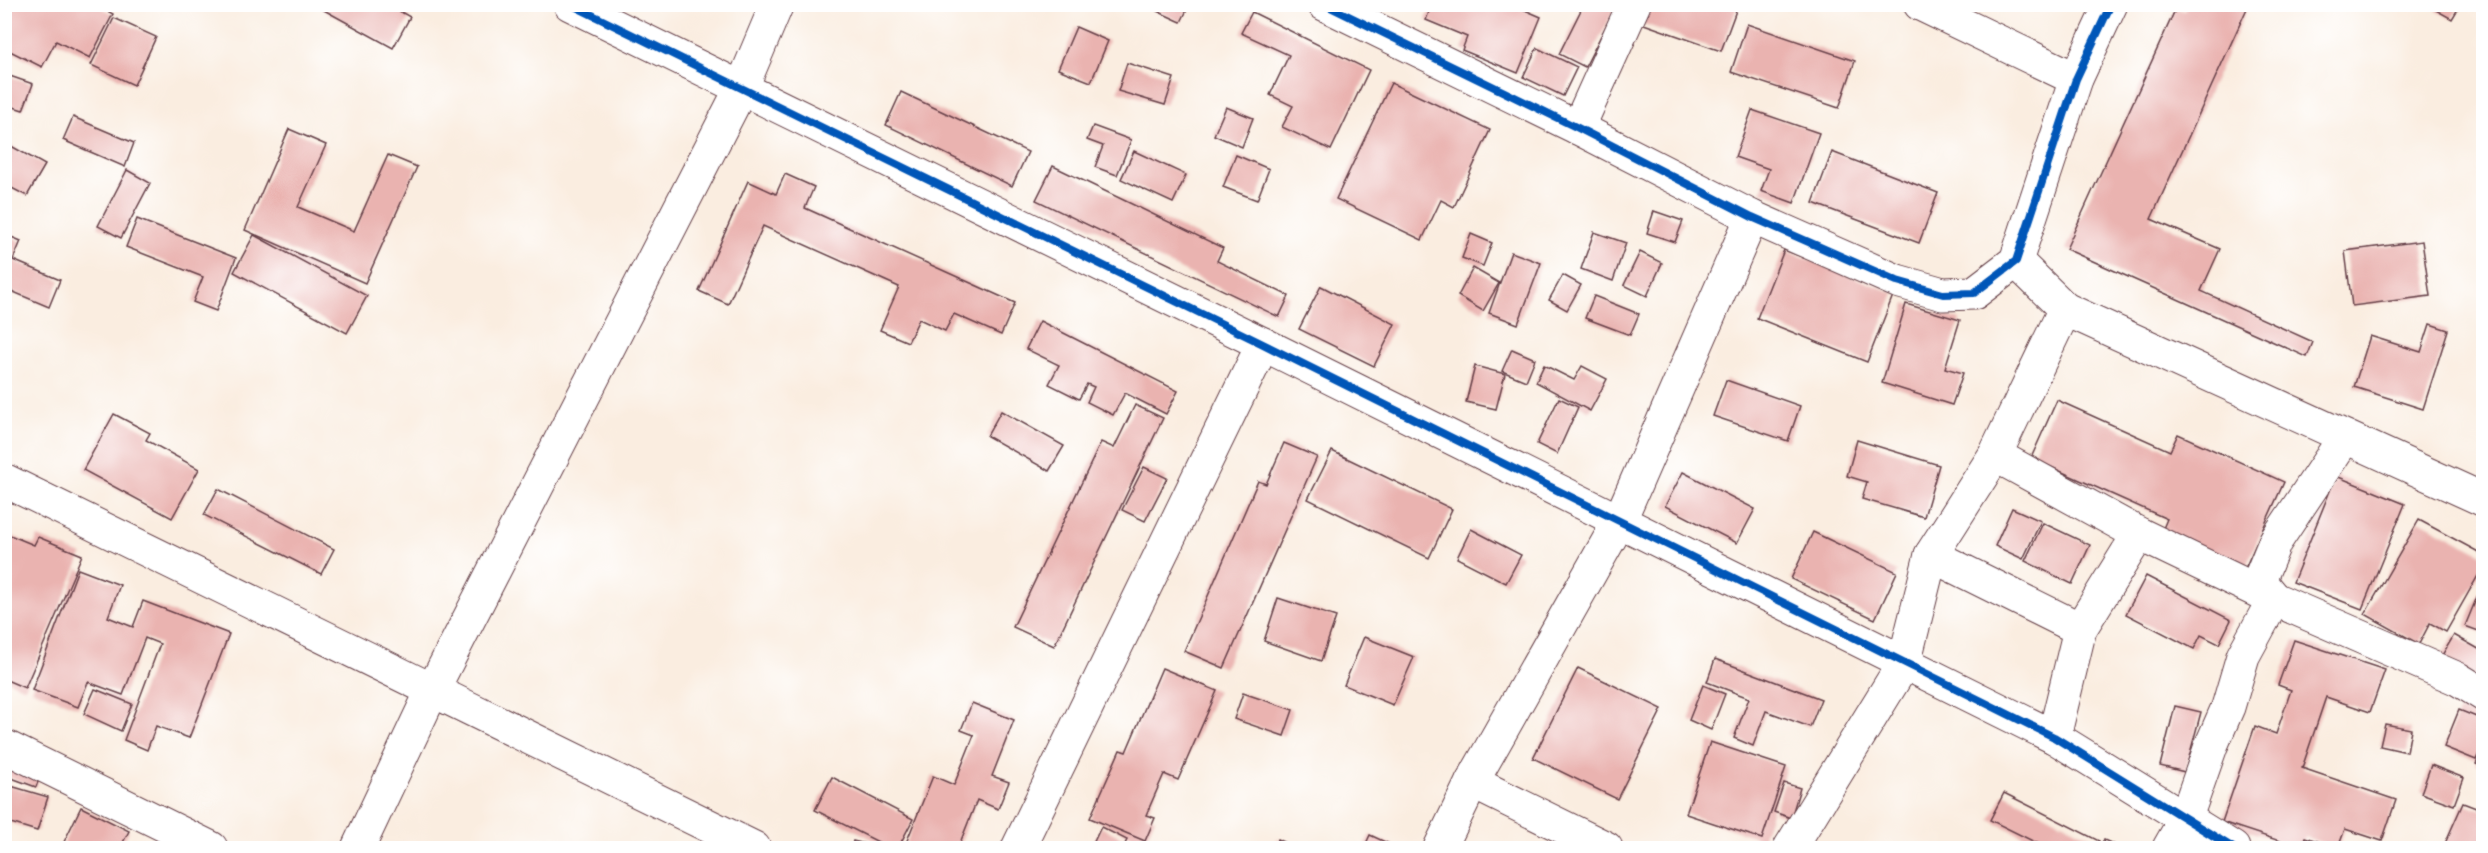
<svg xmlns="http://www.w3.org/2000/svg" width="2488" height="853" font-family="'Patrick Hand',sans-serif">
	<rect width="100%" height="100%" fill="#fff"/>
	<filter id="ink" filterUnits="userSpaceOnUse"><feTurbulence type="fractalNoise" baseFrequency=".0167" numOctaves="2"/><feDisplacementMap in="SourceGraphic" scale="12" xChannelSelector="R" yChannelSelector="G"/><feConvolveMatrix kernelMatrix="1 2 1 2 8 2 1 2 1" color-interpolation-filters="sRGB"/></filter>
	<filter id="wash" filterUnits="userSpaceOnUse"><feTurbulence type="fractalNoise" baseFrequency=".008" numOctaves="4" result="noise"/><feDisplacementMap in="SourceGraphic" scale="24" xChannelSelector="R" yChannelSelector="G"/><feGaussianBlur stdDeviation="1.35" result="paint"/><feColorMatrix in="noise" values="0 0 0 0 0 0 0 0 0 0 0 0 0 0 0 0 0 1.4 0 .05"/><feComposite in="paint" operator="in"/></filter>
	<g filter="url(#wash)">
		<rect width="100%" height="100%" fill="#faede0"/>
		<g id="blocks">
			<!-- building -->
			<g fill="#eab3b0">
				<polygon points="8,4 95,4 113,14 90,58 56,41 42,67 4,48 4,10"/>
				<polygon points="313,4 387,4 410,17 393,48"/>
				<polygon points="1160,4 1190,4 1181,22 1157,11"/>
				<polygon points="1432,4 1511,4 1541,17 1518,73 1462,50 1467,37 1426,20"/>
				<polygon points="1584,4 1608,4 1615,8 1585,67 1559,54"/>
				<polygon points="1648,4 1736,4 1738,5 1721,51 1641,23"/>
				<polygon points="2188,4 2249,4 2151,219 2220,249 2201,291 2313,342 2307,357 2066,249 2176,8 2184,11"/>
				<polygon points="2425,4 2461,4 2452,19"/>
				<polygon points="1252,12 1369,70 1331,150 1282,127 1293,106 1270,95 1289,55 1241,33"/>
				<polygon points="114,18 156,37 134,85 91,65"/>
				<polygon points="1747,24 1855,61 1839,108 1731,72"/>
				<polygon points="1076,27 1108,41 1091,82 1058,69"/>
				<polygon points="1537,48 1577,67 1563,96 1523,77"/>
				<polygon points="1127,63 1174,78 1165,105 1118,91"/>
				<polygon points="4,74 33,84 23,110 4,104"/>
				<polygon points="1391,83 1490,130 1454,207 1441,200 1422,240 1336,199"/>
				<polygon points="901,92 1028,152 1012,186 886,125"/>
				<polygon points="1226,107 1253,118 1242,147 1214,135"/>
				<polygon points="1752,110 1819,133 1794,203 1761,191 1769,169 1735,157"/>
				<polygon points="73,117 134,143 125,167 63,140"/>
				<polygon points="1093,126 1131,140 1117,175 1095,167 1103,146 1087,140"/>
				<polygon points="289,129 326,145 298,207 354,231 388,155 417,167 365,283 245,230"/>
				<polygon points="4,142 45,165 27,196 4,184"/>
				<polygon points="1134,151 1186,175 1173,203 1121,179"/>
				<polygon points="1832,152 1938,193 1919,243 1813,203"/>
				<polygon points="1236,155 1269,169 1257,200 1223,187"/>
				<polygon points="1053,166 1223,248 1217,261 1289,296 1279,317 1036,200"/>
				<polygon points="127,170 150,183 121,238 98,226"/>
				<polygon points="785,174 814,187 805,208 1015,303 1001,335 954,314 945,331 919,319 908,342 880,330 899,287 763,226 728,304 699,291 748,181 776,194"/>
				<polygon points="1654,211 1683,221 1675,242 1647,233"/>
				<polygon points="137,219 236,258 216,311 193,302 203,277 126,247"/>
				<polygon points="1594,232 1626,243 1613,281 1581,269"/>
				<polygon points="4,234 21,241 13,260 60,280 49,307 4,288"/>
				<polygon points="1471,234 1492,243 1483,266 1462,258"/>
				<polygon points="254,235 367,296 347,333 234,272"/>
				<polygon points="2422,241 2430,296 2352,306 2345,251"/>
				<polygon points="1784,250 1894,293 1867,362 1757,318"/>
				<polygon points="1511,252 1541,263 1518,324 1489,313"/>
				<polygon points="1640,252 1662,263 1647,296 1624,285"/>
				<polygon points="1473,268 1499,283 1483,311 1458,296"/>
				<polygon points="1563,275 1581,285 1567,310 1549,300"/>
				<polygon points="1321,286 1395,324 1374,366 1299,329"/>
				<polygon points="1594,296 1639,314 1630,335 1585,318"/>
				<polygon points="1906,304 1960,320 1945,368 1963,373 1952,405 1882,383"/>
				<polygon points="1040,321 1178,391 1166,414 1125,393 1113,415 1087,402 1094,387 1087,384 1079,399 1049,384 1059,365 1026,349"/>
				<polygon points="2430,324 2448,330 2423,409 2354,387 2370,336 2421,352"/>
				<polygon points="1512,349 1535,359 1526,381 1502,371"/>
				<polygon points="1544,365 1574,380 1582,366 1607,379 1590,411 1536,382"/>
				<polygon points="1475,366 1505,374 1496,409 1466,402"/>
				<polygon points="1726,380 1800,406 1788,441 1713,416"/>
				<polygon points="1559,398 1578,407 1557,454 1537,444"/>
				<polygon points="2057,400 2170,451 2178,434 2284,482 2242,575 2159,538 2167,519 2031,458"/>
				<polygon points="1135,405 1163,418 1054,646 1013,627 1101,442 1114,448"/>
				<polygon points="1001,411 1064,446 1049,471 987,436"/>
				<polygon points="114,414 150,433 146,440 199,469 172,518 83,470"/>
				<polygon points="1857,440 1939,465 1924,517 1862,499 1867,482 1847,476"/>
				<polygon points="1284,443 1317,457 1224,668 1184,651 1258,481 1266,484"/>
				<polygon points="1332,451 1452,509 1429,558 1308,499"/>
				<polygon points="1144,467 1167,478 1145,521 1122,510"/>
				<polygon points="1683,472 1755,509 1737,543 1665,506"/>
				<polygon points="2336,476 2405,504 2362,609 2293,582"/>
				<polygon points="218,489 334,549 321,574 204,515"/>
				<polygon points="2012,508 2041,521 2023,559 1995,546"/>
				<polygon points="2419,520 2484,555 2484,565 2446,632 2430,623 2419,644 2365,614"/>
				<polygon points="2043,523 2090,545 2072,584 2025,561"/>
				<polygon points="4,527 7,528 5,533 34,545 38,537 82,555 25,688 4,679"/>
				<polygon points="1471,529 1521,555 1506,583 1457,558"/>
				<polygon points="1813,532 1897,572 1875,619 1791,579"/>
				<polygon points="78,569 120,585 108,617 133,627 143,601 229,634 189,738 156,726 147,750 124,740 160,644 145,638 123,695 88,682 78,707 32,690"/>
				<polygon points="2146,576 2231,620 2219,644 2201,635 2194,649 2126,614"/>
				<polygon points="2484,580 2484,633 2465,626"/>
				<polygon points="1278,598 1336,617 1321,661 1264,641"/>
				<polygon points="2454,635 2484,652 2484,679 2438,662"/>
				<polygon points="1364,637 1414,657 1393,705 1344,685"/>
				<polygon points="2294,640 2385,670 2370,712 2326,697 2302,768 2396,800 2382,841 2345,829 2338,848 2305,837 2301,848 2222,822 2255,726 2276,734 2291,690 2278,685"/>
				<polygon points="1715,659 1821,699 1810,727 1766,711 1753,746 1734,738 1749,698 1707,682"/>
				<polygon points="1162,668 1217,691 1178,780 1164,774 1146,815 1155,818 1145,841 1090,818 1120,750 1126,752"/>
				<polygon points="1578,668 1662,709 1617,799 1533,758"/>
				<polygon points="1703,685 1725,694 1711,730 1689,720"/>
				<polygon points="95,689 132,704 121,731 84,714"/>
				<polygon points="1243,693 1293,710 1284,736 1234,719"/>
				<polygon points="972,703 1014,720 992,776 1009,782 998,809 977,800 958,848 904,848 933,776 954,785 974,735 961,730"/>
				<polygon points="2175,706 2201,712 2185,772 2160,766"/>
				<polygon points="2459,710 2484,720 2484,742 2476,760 2444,747"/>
				<polygon points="2385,724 2411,729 2407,752 2380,746"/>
				<polygon points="1710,742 1786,767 1762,839 1686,814"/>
				<polygon points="2484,749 2484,768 2476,764"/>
				<polygon points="12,762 41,774 36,787 6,776"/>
				<polygon points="2431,765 2464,778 2454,805 2421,793"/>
				<polygon points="832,777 913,819 898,848 890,848 815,810"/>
				<polygon points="1784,783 1800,788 1791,818 1774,812"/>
				<polygon points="4,784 48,797 37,831 4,821"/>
				<polygon points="2004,793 2099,841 2095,848 2047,848 1990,820"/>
				<polygon points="2463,803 2484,811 2484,848 2443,848"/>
				<polygon points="81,807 129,831 120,848 62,846"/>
				<polygon points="1101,827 1127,840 1123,848 1091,848"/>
				<polygon points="1370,835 1394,846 1393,848 1364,848"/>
				<polygon points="1278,839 1296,848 1272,848"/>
				<polygon points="2104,840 2122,848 2100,848"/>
				<polygon points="853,841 882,848 851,848"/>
			</g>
		</g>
	</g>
	<g filter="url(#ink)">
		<use href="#blocks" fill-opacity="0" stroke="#643e46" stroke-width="1.5"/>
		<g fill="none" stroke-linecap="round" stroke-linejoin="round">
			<!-- street casing -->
			<g stroke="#643e46" stroke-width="35">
				<g id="street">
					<polyline points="570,4 1263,344 2054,737 2233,848"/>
					<polyline points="1324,4 1578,128 1752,217 1897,281 1943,294 1974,293 2016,261 2076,79 2111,4"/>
					<polyline points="1920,4 2076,79"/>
					<polyline points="1578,128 1634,4"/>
					<polyline points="2016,261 2065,309 2484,500"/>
					<polyline points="1995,455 2139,534 2274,599 2458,679 2484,695"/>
					<polyline points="1931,555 2080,629"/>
					<polyline points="2054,737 2080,629 2139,534"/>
					<polyline points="4,746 211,848"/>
					<polyline points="1472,782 1606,848"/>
					<polyline points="358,848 432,691 742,87 777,4"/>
					<polyline points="1018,848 1263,344"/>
					<polyline points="1440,848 1472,782 1619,522 1752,217"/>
					<polyline points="1790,848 1904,663 1931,555 1995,455 2065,309"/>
					<polyline points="2169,848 2185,820 2211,746 2228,707 2243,656 2274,599 2259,581 2275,542 2345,437"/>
				</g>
			</g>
			<!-- secondary casing -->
			<g stroke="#643e46" stroke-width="35">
				<polyline id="secondary" points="4,480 754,848"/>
			</g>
			<!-- street -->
			<use href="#street" stroke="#fff" stroke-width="33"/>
			<!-- secondary -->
			<use href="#secondary" stroke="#fff" stroke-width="33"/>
			<!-- cycleway casing -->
			<g stroke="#fff" stroke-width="11">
				<g id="cycleway">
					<polyline points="570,4 1263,344 2054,737 2233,848"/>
					<polyline points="1324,4 1578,128 1752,217 1897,281 1943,294 1974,293 2016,261 2076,79 2111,4"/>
				</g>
			</g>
			<!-- cycleway -->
			<use href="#cycleway" stroke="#0057b8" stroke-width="8"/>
		</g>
	</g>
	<!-- margin -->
	<rect width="2488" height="853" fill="none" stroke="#fff" stroke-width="24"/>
</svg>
